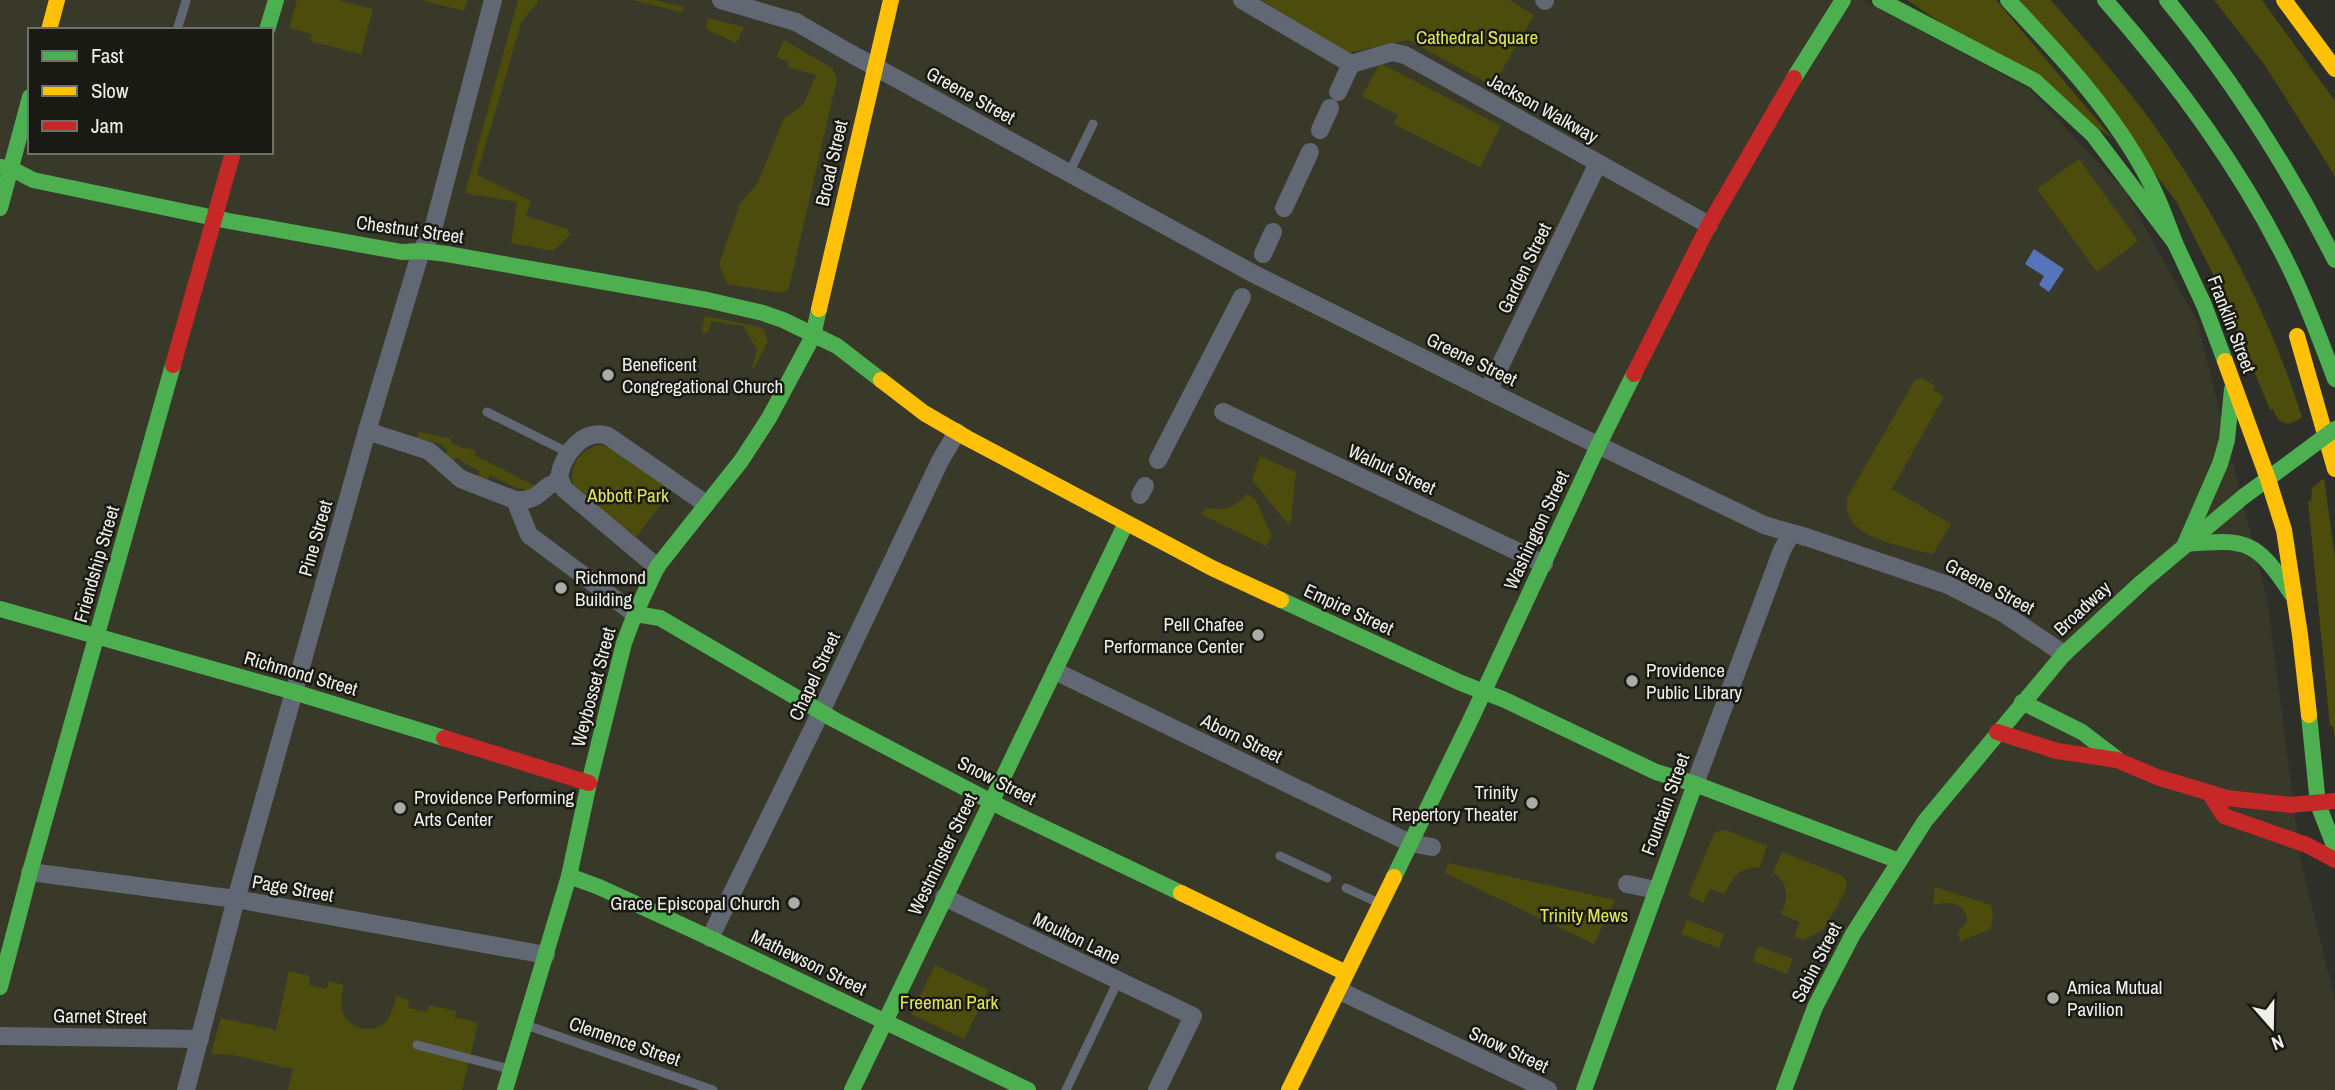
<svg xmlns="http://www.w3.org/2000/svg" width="2335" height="1090" font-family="'Archivo Narrow',sans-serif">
	<rect width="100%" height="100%" fill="#2f2f29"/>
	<!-- built -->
	<path fill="#393929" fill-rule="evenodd" d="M0,0H1863L2028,88L2125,191L2197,321L2267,598L2301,861L2335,1001V1090H0ZM30,30H271V152H30Z"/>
	<!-- green -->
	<g fill="#4c4d0c">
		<polygon points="297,0 338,0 373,9 361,54 310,41 312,34 289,28"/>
		<polygon points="422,0 467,0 464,11"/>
		<polygon points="518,0 539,0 521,23 477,175 531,201 526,216 568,229 570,235 553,251 511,243 517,202 465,193"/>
		<polygon points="632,0 656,0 684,7 682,12"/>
		<polygon points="1261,0 1510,0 1534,15 1493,86 1408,40 1347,53"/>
		<polygon points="1907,0 1996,0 2112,138"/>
		<path d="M2020,0H2051C2087,42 2124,83 2156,128C2218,217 2269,313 2302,417C2289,427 2279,426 2273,409L2270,410L2221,290L2176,201Z"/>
		<polygon points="2214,0 2262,0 2335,101 2335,176 2264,64"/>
		<polygon points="708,18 744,27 736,43 706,29"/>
		<path d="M784,40L832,68L837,79L789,288L783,293L727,284L719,264L740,204L758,182L784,118L803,105L816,76C812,72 796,71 788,67L789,62L776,57Z"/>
		<polygon points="1380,63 1501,126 1480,167 1394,124 1398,115 1362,96"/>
		<polygon points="2079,159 2138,241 2097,272 2037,189"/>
		<polygon points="705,316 759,327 764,330 768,342 754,368 752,368 757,350 743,326 711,321 709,331 703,334 702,330"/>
		<path d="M1922,378L1935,386L1933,390L1944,396L1892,489L1951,524L1933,554C1906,547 1836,538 1848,496L1915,380Z"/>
		<path d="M419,432L451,439L450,442L462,448L476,450L474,455L537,487C524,496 504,481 490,475L486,482L477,478L480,471L464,463L458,457L452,461L444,454L448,450L441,444L417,438Z"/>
		<path d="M599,445L613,449L672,490L636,537L574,488C567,468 579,450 599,445Z"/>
		<polygon points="1260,456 1296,472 1291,521 1288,524 1252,480"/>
		<polygon points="2324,478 2335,559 2335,739 2333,726 2330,726 2308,501 2311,501 2312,488"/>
		<path d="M1247,494L1255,499L1272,536L1266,546L1201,514L1206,508C1225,511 1234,508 1247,494Z"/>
		<path d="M1726,830L1767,846L1760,867C1739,868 1733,876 1725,894L1710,889L1703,903L1688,895L1715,832Z"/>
		<path d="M1782,852L1841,875L1846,880V890L1824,929L1804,940L1794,937L1800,922L1781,914C1790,898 1788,884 1773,872Z"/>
		<polygon points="1448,863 1615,900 1594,944 1445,873"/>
		<path d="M1935,887L1991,905L1993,914L1991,929L1960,941L1958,932L1967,923C1968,903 1949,900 1933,905Z"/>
		<polygon points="1687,920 1724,934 1719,948 1681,934"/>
		<polygon points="1758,946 1793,959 1787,974 1753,961"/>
		<polygon points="935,965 988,990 964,1039 911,1014"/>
		<path d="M289,971L310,976L309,985L327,989L329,981L344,985C342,994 339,1003 343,1013C349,1029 373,1035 385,1022C392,1016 394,1005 396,996L409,1000L408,1008L427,1012L429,1005L456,1011L455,1017L478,1023L462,1090H288L293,1069L233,1055L211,1054L221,1018L276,1030Z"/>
	</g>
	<!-- water -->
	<polygon fill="#5475bc" points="2034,249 2064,269 2049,292 2039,285 2044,276 2025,264"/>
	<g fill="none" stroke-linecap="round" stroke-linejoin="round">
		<!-- lane -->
		<g stroke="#616773" stroke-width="9">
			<polyline points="177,30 186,1"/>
			<polyline points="1069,173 1093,124"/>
			<polyline points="487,412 569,453"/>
			<polyline points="1280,856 1327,878"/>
			<polyline points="1346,888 1379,903"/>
			<polyline points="526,1025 713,1090"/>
			<polyline points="417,1045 509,1069"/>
			<polyline points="1066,1090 1118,981"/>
		</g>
		<!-- street -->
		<g stroke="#616773" stroke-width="18">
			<polyline points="721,0 796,22 846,51 1254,274 1579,436 1764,525 1806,537 1948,585 2003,613 2064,654"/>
			<polyline points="1242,0 1351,64"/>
			<polyline points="1544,0 1545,1"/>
			<polyline points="1351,64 1392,52 1405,55 1709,225"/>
			<polyline points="1338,92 1351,64"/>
			<polyline points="1320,130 1330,108"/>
			<polyline points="1284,208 1310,152"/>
			<polyline points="1263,254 1273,232"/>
			<polyline points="1488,391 1598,163"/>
			<polyline points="1223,412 1544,564"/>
			<polyline points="367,431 429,451 461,479 515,500 529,535 635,614"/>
			<polyline points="1158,460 1242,297"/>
			<polyline points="1140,495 1145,486"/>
			<path d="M515,500C543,502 540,484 560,482"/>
			<path d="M657,567L564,489L559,477C563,454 584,427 608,436L706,504"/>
			<polyline points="1055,671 1410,843 1432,847"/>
			<polyline points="1695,784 1782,550 1791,534"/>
			<polyline points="30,872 236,899 546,955"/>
			<polyline points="1627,884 1656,890"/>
			<polyline points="944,897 1193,1016 1157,1090"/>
			<polyline points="710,938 815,724 940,461 957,432"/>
			<polyline points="1338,990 1548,1090"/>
			<polyline points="0,1036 200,1039"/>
			<polyline points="186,1090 236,899 367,431 421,251 432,233 493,0"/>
		</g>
		<!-- fast -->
		<g stroke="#4caf50" stroke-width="16">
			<polyline points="1880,0 2035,81 2093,135 2175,243 2204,305 2225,361"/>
			<path d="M2008,0C2056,51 2105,103 2140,164C2155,189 2165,216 2175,243"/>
			<path d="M2105,0C2179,84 2245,174 2293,275C2309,309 2322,344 2335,379"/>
			<path d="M2167,0C2233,81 2288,167 2335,260"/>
			<polyline points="267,30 276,0"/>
			<polyline points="1794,78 1843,0"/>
			<polyline points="0,167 12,169 33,180 229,221 402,252 421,251 447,254 707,300 763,313 783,320 837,346 881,380"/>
			<polyline points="0,208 30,97"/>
			<path d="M2232,389L2227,440L2220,464L2185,544C2249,539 2255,540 2291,593"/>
			<polyline points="1281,600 1461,683 1505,700 1656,772 1695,784"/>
			<polyline points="0,609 294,692 444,738"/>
			<polyline points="635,614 660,618 835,720 1005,809 1181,893"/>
			<polyline points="2022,702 2082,732 2116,758"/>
			<polyline points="2309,715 2318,804"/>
			<polyline points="2318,804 2335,848"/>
			<polyline points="569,876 599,887 710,938 1028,1090"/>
			<polyline points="1394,877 1471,719 1598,446 1634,374"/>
			<polyline points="0,987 30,872 173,365"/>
			<polyline points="505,1090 569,876 589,783 624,643 635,614 657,567 741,461 769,418 813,336 819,309"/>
			<polyline points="852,1090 1126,523"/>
			<polyline points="1584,1090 1695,784 1899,861"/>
			<polyline points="1784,1090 1815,1007 1853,934 1925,821 2064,654 2142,582 2243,497 2300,455"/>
		</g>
		<!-- slow -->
		<g stroke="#ffc107" stroke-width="16">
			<polyline points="2284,0 2335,69"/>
			<polyline points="49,30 57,0"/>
			<polyline points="819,309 891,0"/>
			<polyline points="2297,336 2335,469"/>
			<polyline points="2225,361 2268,479 2284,530 2300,635 2309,715"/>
			<polyline points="881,380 924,413 967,438 1212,568 1281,600"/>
			<polyline points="1181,893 1346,973"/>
			<polyline points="1289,1090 1394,877"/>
		</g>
		<!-- jam -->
		<g stroke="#c62828" stroke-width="16">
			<polyline points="173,365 233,152"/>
			<polyline points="1634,374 1709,225 1794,78"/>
			<polyline points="1997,732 2057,751 2117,760 2157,777 2227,798 2290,805 2335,801"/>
			<polyline points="444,738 589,783"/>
			<polyline points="2210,794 2224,816 2307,845 2335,860"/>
		</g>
		<!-- fast-bridge -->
		<polyline stroke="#4caf50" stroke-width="16" points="2300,455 2335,429"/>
	</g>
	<!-- markers -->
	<g fill="#acaca6" stroke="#191a14" stroke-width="2.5">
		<circle cx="608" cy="375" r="7"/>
		<circle cx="561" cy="588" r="7"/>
		<circle cx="1258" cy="635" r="7"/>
		<circle cx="1632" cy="681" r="7"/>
		<circle cx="1532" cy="803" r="7"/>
		<circle cx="400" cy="808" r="7"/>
		<circle cx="794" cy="903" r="7"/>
		<circle cx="2053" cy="998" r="7"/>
	</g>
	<g text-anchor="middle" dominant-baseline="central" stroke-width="5" stroke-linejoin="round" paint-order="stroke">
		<!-- park labels -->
		<g font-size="19" fill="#e0e55c" stroke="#191a14">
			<text x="1477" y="37">Cathedral Square</text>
			<text x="628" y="495">Abbott Park</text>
			<text x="1584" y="915">Trinity Mews</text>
			<text x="949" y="1002">Freeman Park</text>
		</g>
		<!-- street labels -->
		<g font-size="19" fill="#f0f0e9" stroke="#191a14">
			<text transform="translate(971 95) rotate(29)">Greene Street</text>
			<text transform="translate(1543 108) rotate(29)">Jackson Walkway</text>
			<text transform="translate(831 163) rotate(-77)">Broad Street</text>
			<text transform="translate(410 229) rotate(8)">Chestnut Street</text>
			<text transform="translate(1524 268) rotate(-64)">Garden Street</text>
			<text transform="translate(2232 324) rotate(69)">Franklin Street</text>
			<text transform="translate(1472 359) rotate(26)">Greene Street</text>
			<text transform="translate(1392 469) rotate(25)">Walnut Street</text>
			<text transform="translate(1536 530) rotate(-65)">Washington Street</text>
			<text transform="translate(315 538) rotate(-74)">Pine Street</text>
			<text transform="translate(96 564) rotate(-74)">Friendship Street</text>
			<text transform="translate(1990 586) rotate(28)">Greene Street</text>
			<text transform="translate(2082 608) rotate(-43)">Broadway</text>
			<text transform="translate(1349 609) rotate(25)">Empire Street</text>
			<text transform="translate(301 673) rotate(16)">Richmond Street</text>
			<text transform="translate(814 676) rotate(-65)">Chapel Street</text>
			<text transform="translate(593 687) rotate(-75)">Weybosset Street</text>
			<text transform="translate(1242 738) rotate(26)">Aborn Street</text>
			<text transform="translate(997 780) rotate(27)">Snow Street</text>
			<text transform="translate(1665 804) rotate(-70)">Fountain Street</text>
			<text transform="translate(942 854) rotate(-64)">Westminster Street</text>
			<text transform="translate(293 888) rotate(10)">Page Street</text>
			<text transform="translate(1077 938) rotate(26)">Moulton Lane</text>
			<text transform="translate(809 962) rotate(26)">Mathewson Street</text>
			<text transform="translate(1816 962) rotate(-63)">Sabin Street</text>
			<text transform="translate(100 1016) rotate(1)">Garnet Street</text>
			<text transform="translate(625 1041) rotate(19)">Clemence Street</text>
			<text transform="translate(1509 1049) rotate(25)">Snow Street</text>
		</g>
		<!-- poi labels -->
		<g font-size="19" fill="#f0f0e9" stroke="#191a14" text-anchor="start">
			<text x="622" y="364">Beneficent<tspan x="622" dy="22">Congregational Church</tspan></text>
			<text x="575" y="577">Richmond<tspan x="575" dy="22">Building</tspan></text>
			<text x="1244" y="624" text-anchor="end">Pell Chafee<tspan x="1244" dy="22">Performance Center</tspan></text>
			<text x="1646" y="670">Providence<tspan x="1646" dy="22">Public Library</tspan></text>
			<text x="1518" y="792" text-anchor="end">Trinity<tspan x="1518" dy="22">Repertory Theater</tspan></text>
			<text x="414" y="797">Providence Performing<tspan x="414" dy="22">Arts Center</tspan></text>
			<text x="780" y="903" text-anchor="end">Grace Episcopal Church</text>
			<text x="2067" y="987">Amica Mutual<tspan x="2067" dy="22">Pavilion</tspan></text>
		</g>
	</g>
	<!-- legend -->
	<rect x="28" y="28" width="245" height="126" fill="#191a14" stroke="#6f7069" stroke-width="2"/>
	<rect x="42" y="51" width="35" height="10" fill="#4caf50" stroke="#6f7069" stroke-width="2"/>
	<text x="91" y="63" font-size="21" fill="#f0f0e9">Fast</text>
	<rect x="42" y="86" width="35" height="10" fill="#ffc107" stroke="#6f7069" stroke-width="2"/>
	<text x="91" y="98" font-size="21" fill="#f0f0e9">Slow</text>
	<rect x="42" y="121" width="35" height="10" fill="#c62828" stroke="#6f7069" stroke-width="2"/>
	<text x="91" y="133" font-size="21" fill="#f0f0e9">Jam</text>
	<!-- north arrow -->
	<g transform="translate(2272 1027) rotate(160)" stroke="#191a14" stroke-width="5" paint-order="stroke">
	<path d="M0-5L12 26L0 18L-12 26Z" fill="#f0f0e9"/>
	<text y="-10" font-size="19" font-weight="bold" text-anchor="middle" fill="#f0f0e9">N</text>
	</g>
</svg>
